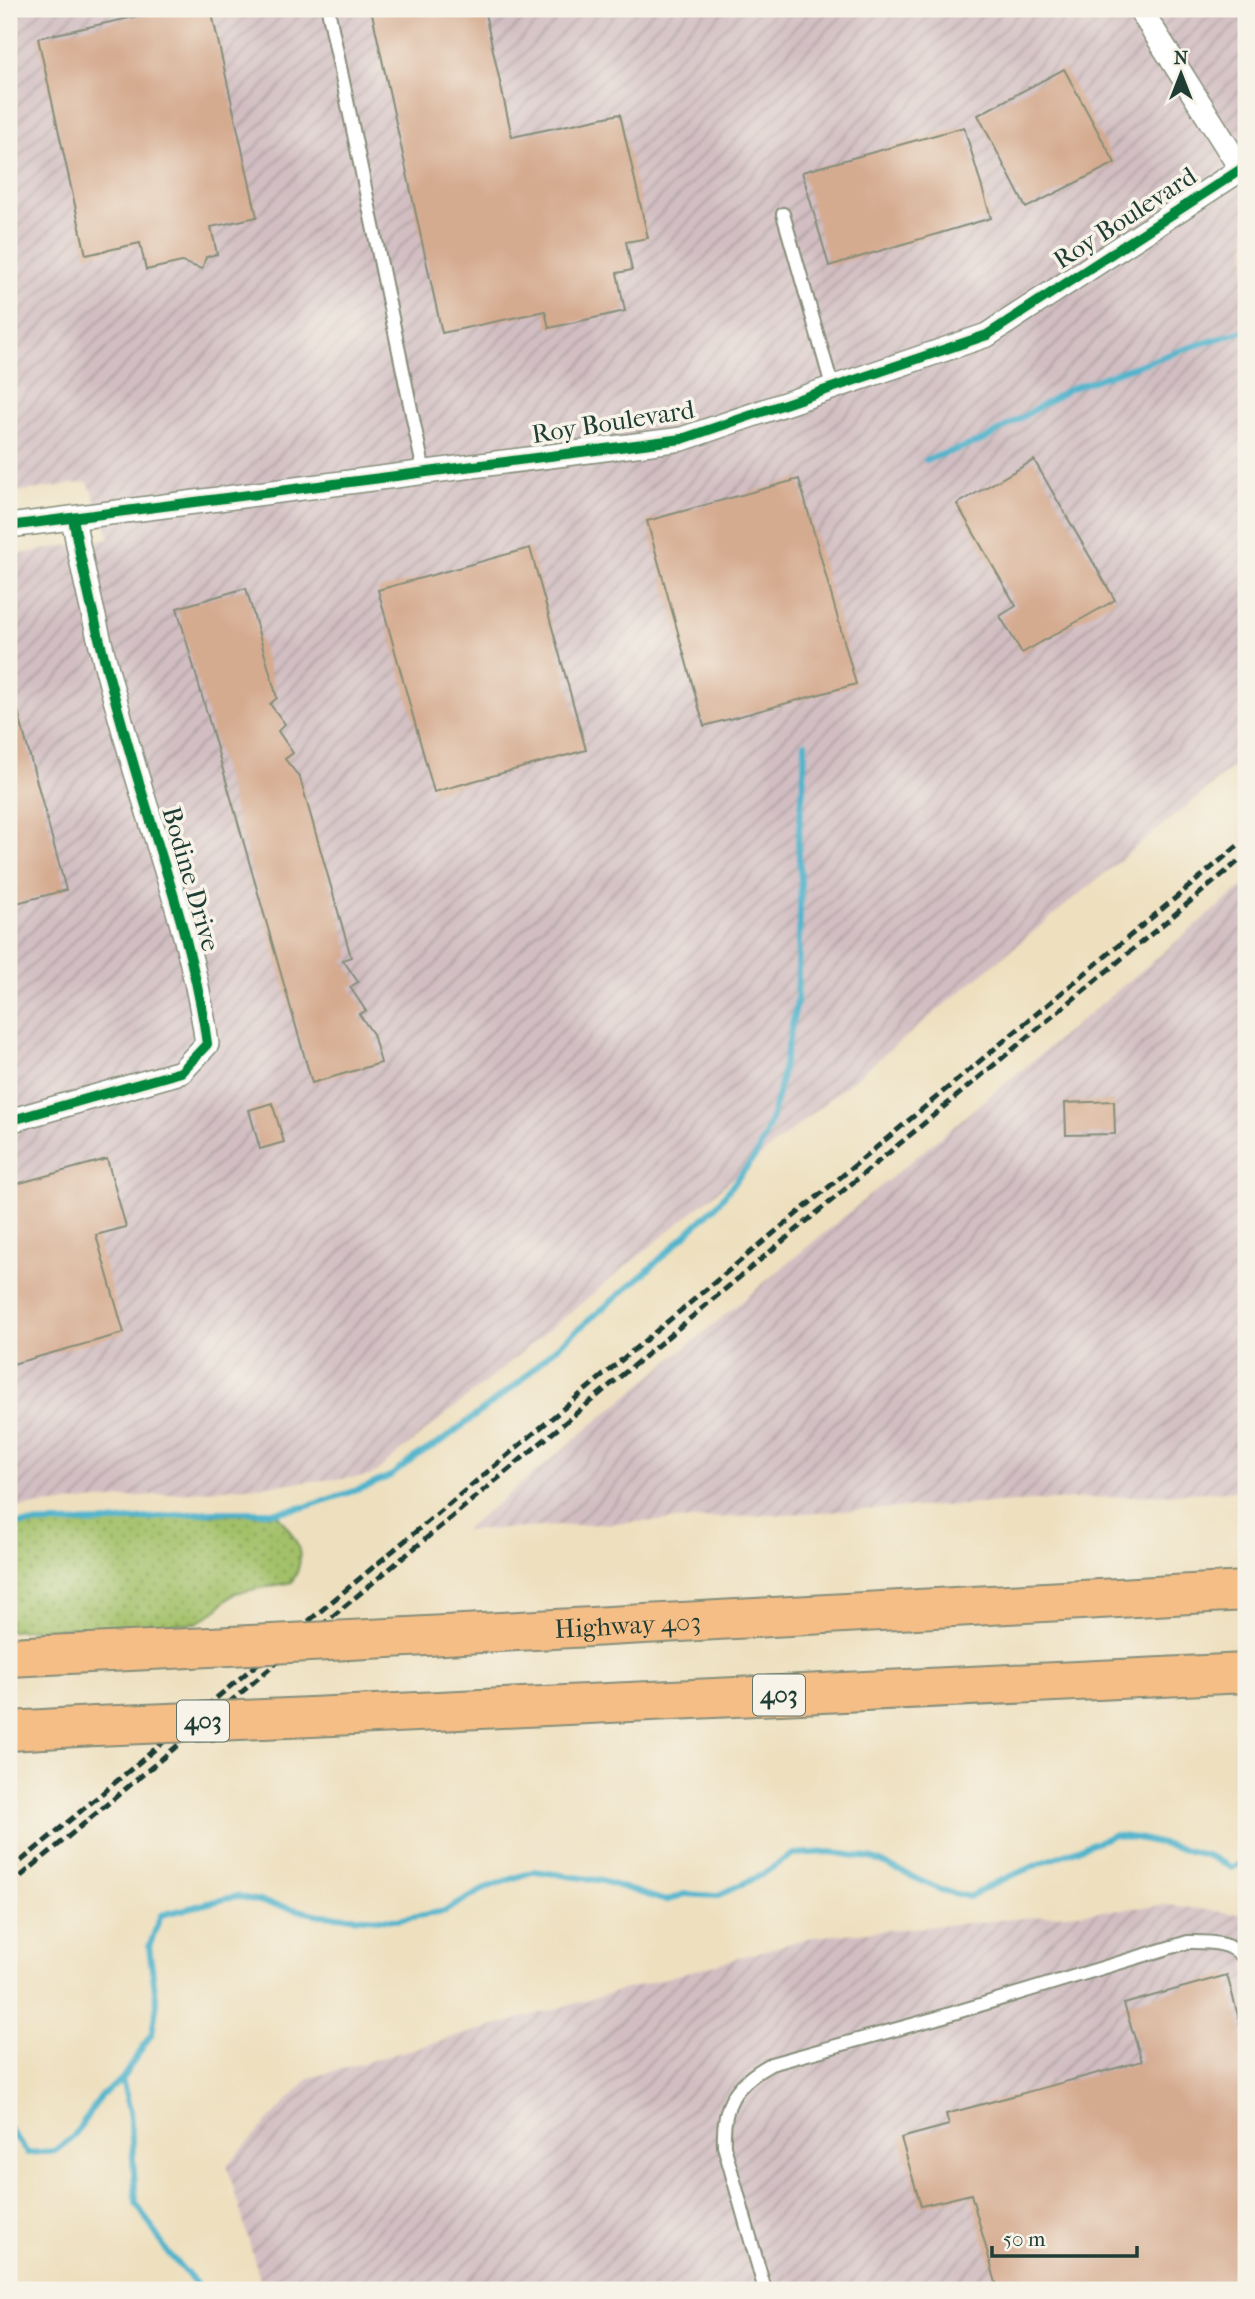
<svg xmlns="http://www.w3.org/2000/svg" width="1255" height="2299" font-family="'IM FELL French Canon',serif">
	<defs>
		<pattern id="industrial-furrows" width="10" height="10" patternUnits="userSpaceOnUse" patternTransform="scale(1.75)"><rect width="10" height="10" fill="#d2bec2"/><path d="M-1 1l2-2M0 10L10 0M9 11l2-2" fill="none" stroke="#aa9c9e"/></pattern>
		<pattern id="grass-dots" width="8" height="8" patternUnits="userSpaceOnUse" patternTransform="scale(1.75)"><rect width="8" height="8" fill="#a3c169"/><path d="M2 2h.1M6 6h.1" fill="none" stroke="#849e57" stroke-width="1.8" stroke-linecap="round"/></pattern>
	</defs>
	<rect width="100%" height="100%" fill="#f7f3e8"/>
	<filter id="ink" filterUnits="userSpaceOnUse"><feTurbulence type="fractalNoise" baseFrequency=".0143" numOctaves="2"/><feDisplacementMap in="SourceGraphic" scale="14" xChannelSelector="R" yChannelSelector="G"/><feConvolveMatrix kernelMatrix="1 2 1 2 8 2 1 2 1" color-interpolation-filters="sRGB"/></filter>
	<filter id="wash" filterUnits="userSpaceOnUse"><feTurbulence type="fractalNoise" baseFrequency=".00686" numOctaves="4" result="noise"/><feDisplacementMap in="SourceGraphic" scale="28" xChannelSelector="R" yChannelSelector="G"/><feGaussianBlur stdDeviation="1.57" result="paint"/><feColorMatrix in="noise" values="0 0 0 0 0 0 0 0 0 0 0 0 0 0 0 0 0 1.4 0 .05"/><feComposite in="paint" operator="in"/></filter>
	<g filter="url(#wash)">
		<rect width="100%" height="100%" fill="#eee0bf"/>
		<!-- industrial -->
		<g fill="url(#industrial-furrows)">
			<polygon points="9,9 1246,9 1246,757 371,1476 9,1508 9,556 110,538 88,482 9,493"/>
			<polygon points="1246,884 1246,1490 464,1531"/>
			<polygon points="1168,1905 1246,1915 1246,2290 263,2290 227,2165 309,2078 812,1937"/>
		</g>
		<!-- grass -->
		<path fill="url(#grass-dots)" stroke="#617f4e" stroke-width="2" d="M277,1514C296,1537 309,1555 292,1582L235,1593L211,1614L196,1623L9,1631V1526L109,1524L189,1515Z"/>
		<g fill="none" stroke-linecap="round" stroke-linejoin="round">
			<!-- stream -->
			<g stroke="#4eb3cc" stroke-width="6">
				<polyline points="926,460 984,440 1069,389 1191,347 1246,330"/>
				<polyline points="9,1524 110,1522 209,1512 276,1512 305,1507 366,1487 392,1475 416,1456 442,1441 521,1381 544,1358 646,1272 716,1206 757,1154 769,1126 778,1094 797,1001 801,879 798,844 804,775 805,743"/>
				<polyline points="122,2079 130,2111 136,2203 168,2253 202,2290"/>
				<polyline points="9,2128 27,2153 55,2151 73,2137 101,2096 122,2079 152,2033 157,2004 149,1947 161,1915 237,1896 320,1915 396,1920 445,1911 488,1887 535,1871 602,1881 666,1901 684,1894 717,1896 761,1875 793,1854 831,1852 874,1859 941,1890 969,1897 997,1882 1034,1866 1114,1835 1142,1839 1209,1856 1232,1868 1246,1860"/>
			</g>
		</g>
		<g id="blocks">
			<!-- building -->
			<g fill="#d5ab90">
				<polygon points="170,9 211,9 257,217 211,227 217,254 206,257 202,269 182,262 146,270 140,243 86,255 38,38"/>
				<polygon points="371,9 484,9 512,137 620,114 648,238 626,242 632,270 617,273 625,311 549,328 545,311 442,333"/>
				<polygon points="1064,69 1115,163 1026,208 978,115"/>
				<polygon points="964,127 991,218 829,266 802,172"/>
				<polygon points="1034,460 1115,600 1022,653 1000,616 1016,606 957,504"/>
				<polygon points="799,479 856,684 704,726 647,521"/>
				<polygon points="530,548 586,750 434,792 378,590"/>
				<polygon points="246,588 277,698 270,704 285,724 278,731 293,753 285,759 300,778 351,957 343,960 358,982 350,987 366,1011 359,1014 373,1034 381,1063 312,1083 177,608"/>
				<polygon points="14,697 66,890 9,905 9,698"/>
				<polygon points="1114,1101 1115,1134 1066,1135 1065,1103"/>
				<polygon points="272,1103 284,1142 260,1149 249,1110"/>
				<polygon points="107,1159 126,1227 96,1235 124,1333 9,1365 9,1186"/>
				<polygon points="1227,1975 1246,2045 1246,2290 998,2290 971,2194 921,2206 901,2138 949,2125 946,2114 1142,2061 1124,2004"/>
			</g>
		</g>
	</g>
	<g filter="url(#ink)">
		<use href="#blocks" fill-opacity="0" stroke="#868e7a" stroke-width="2"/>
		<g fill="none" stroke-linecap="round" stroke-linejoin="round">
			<!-- service casing -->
			<g stroke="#868e7a" stroke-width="16">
				<g id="service">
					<polyline points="328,9 424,472"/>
					<polyline points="783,214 833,389"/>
					<path d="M765,2290L724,2146C722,2105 734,2084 771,2064L937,2018L1188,1942C1209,1942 1234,1941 1246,1961"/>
				</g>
			</g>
			<!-- minor casing -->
			<g stroke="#868e7a" stroke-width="26">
				<g id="minor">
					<polyline points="1140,9 1241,169"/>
					<polyline points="9,526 682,439 987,335 1246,166"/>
					<path d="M9,1121L181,1072L207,1044C196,959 168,878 143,796C115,704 90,612 73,518"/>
				</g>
			</g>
			<!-- motorway casing -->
			<g stroke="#868e7a" stroke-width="42">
				<g id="motorway">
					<path id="s1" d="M408,1637L1246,1591"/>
					<polyline points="9,1657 190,1648"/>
					<polyline points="311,1717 1246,1673"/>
					<polyline points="9,1731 95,1726"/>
				</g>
			</g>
			<!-- service -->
			<use href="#service" stroke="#fff" stroke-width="12"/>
			<!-- minor -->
			<use href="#minor" stroke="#fff" stroke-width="23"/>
			<!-- motorway -->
			<use href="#motorway" stroke="#f6be87" stroke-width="38"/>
			<!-- rail -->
			<g stroke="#1f3d34" stroke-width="5" stroke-dasharray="10 5" stroke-linecap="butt">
				<polyline points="9,1871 1246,839"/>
				<polyline points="9,1886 1246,855"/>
			</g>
			<!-- motorway-bridge casing -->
			<g stroke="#868e7a" stroke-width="42" stroke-linecap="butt">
				<g id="motorway-bridge">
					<polyline points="190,1648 408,1637"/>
					<polyline points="95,1726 311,1717"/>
				</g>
			</g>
			<!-- motorway-bridge -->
			<use href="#motorway-bridge" stroke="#f6be87" stroke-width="38"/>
			<!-- cycleway casing -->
			<g stroke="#f7f3e8" stroke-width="15">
				<g id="cycleway">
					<polyline points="9,526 682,439 987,335 1246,166"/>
					<path d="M9,1121L181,1072L207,1044C196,959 168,878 143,796C115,704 90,612 73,518"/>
				</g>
			</g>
			<!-- cycleway -->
			<use href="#cycleway" stroke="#00873e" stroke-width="10"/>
		</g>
	</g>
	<g text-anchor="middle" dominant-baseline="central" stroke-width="7" stroke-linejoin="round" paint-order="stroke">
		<!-- shield labels -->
		<g fill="#f7f3e8" stroke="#60746a" stroke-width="2">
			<rect x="753" y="1674.5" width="52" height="41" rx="5"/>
			<rect x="177" y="1700.5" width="52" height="41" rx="5"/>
		</g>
		<g font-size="24" font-weight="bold" fill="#1f3d34">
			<text x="779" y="1695">403</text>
			<text x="203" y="1721">403</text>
		</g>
		<!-- street labels -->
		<g font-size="26" fill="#1f3d34" stroke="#f7f3e8">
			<text transform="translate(1125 218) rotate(-33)">Roy Boulevard</text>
			<text transform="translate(613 422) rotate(-9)">Roy Boulevard</text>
			<text transform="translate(191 879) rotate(74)">Bodine Drive</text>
			<text stroke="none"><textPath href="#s1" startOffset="220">Highway 403</textPath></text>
		</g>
	</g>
	<!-- margin -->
	<rect width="1255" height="2299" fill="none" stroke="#f7f3e8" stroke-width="35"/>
	<!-- north arrow -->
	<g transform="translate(1181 74)" stroke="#f7f3e8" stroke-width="5" paint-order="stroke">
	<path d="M0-5L12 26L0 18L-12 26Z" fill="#1f3d34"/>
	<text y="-10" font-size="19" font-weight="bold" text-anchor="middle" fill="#1f3d34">N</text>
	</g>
	<!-- scale -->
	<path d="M992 2246v10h145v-10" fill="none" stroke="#1f3d34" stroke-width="3.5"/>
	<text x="1003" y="2246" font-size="21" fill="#1f3d34" stroke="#f7f3e8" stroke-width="5" paint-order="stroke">50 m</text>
</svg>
